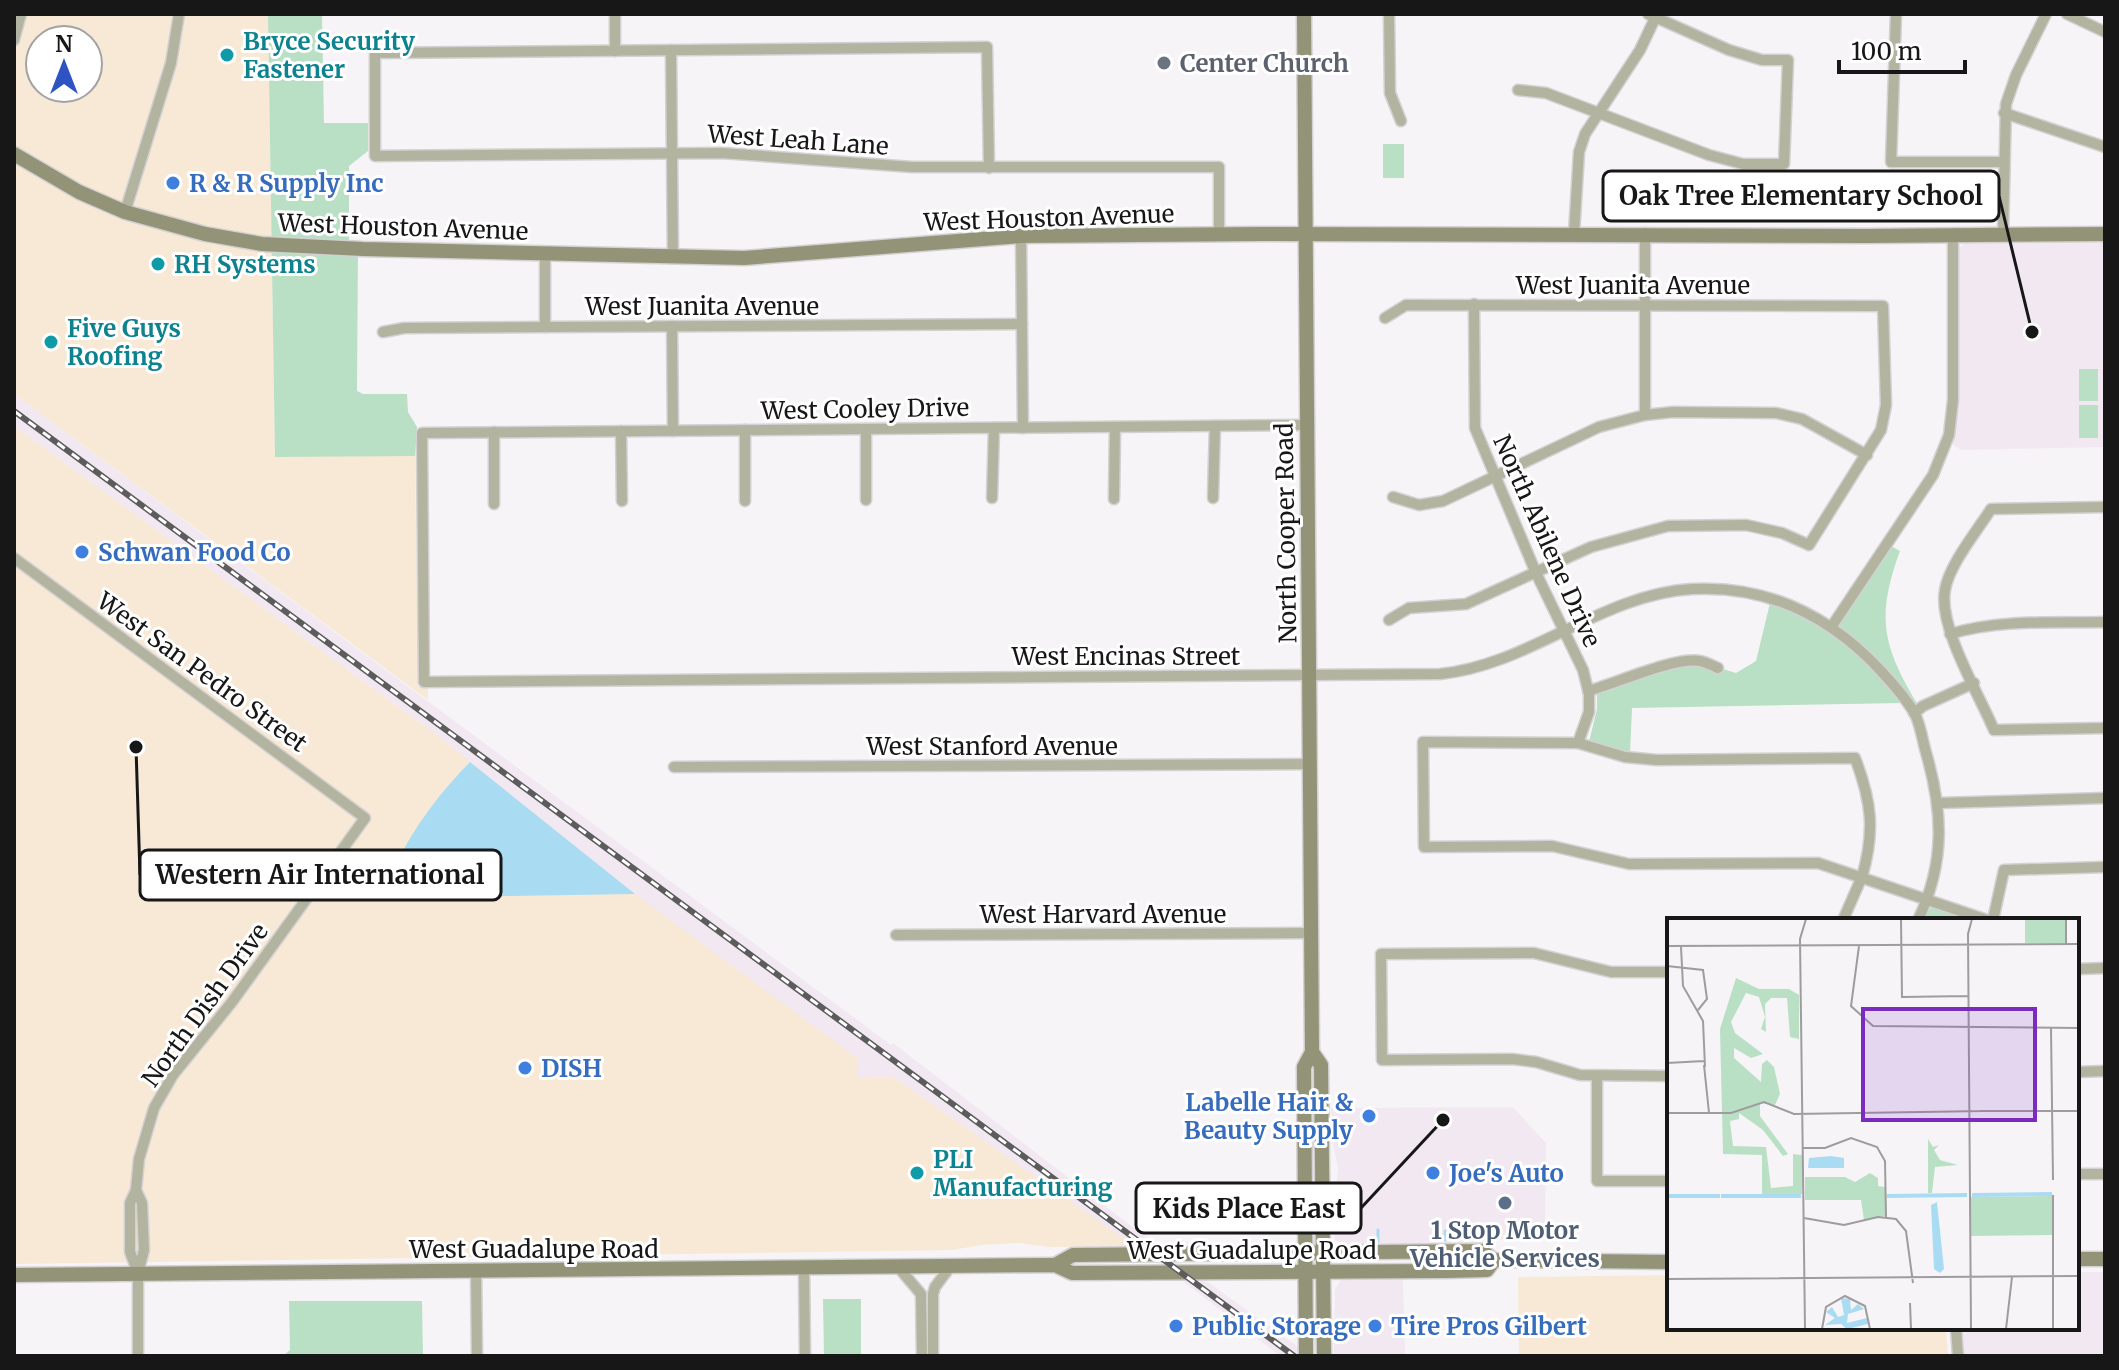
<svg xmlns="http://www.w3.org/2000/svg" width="2119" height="1370" font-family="Merriweather,serif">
	<rect width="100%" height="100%" fill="#f7f4f7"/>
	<!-- built -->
	<g fill="#f1e8f2">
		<polygon points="1966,242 2105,242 2105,447 1961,450 1952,444 1957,416 1959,248"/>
		<polygon points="14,394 891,1045 893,1043 1156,1245 1311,1356 1280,1356 1180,1279 895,1078 858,1077 438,736 14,426"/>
		<polygon points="1513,1107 1546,1143 1545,1240 1510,1238 1482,1243 1354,1244 1343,1244 1335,1240 1333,1220 1338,1168 1332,1139 1331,1108"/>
		<polygon points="2077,1272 2105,1272 2105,1356 1963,1356 1961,1328 2077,1328"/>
		<polygon points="1349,1279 1403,1279 1405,1356 1334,1356 1335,1289 1341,1280"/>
	</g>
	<!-- industrial -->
	<g fill="#f7e9d5" fill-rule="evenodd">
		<path d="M14,14H268L275,456H415L418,687H428V700L14,394ZM40,40H88V88H40Z"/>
		<polygon points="14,426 438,736 635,894 857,1058 858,1077 895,1078 1134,1246 1049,1247 1018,1243 982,1245 952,1250 15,1264"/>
		<polygon points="1669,1275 1669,1328 1946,1328 1948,1356 1519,1356 1518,1277"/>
	</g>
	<!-- green -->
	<g fill="#b9e0c4">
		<polygon points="268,14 322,14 324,123 368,123 368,151 349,166 349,253 358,253 357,391 363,394 407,394 408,412 417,427 415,456 275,457"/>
		<rect x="1383" y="144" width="21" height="34"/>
		<rect x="2079" y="369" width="19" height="32"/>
		<rect x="2079" y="405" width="19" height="33"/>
		<path d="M1884,542L1900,551C1876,617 1882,645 1918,705L1908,713L1902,703L1632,708L1630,754L1589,742L1597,709V691L1672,666L1703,663L1736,673L1756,661L1770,603L1801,613L1828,627Z"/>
		<polygon points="1931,908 1936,908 1969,920 1922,920 1926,911"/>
		<polygon points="823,1299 861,1299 861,1356 824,1356"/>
		<polygon points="289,1301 422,1301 423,1356 283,1356 290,1350"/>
	</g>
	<!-- water -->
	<path fill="#a9dbf2" d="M470,762L635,894L395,898L394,882L390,881C405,837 438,795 470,762Z"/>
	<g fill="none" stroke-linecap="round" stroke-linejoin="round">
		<!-- stream -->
		<g stroke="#a9dbf2" stroke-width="3">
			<polyline points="1378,1230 1378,1241"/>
			<polyline points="1445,1231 1445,1240"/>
			<polyline points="1550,1238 1553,1228"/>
		</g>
		<!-- street casing -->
		<g stroke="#d3d1d3" stroke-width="13">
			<g id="street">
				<polyline points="615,14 615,51"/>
				<polyline points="1389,14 1390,93 1401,121"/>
				<polyline points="1896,14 1891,162 2003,162"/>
				<polyline points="2067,14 2105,32"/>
				<polyline points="14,40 21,14"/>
				<polyline points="671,50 673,258"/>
				<polyline points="1518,90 1546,93 1709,155 1743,164 1784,164 1788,60 1762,60 1729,50 1648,14"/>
				<polyline points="2004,113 2105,147"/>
				<polyline points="989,168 987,47 375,53 375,156 722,153 912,167 1219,167 1219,234"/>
				<polyline points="125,212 171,63 179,14"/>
				<polyline points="1645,233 1645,415"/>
				<polyline points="1574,234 1579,152 1585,134 1640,50 1657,14"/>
				<polyline points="2003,234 2006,104 2016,75 2046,14"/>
				<polyline points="1021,236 1023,428"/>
				<polyline points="1474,304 1475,428 1536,573 1583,670 1589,694 1589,712 1578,743"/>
				<polyline points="1385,318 1406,305 1883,306 1886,405 1881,430 1809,545 1782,533 1746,525 1668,526 1591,547 1466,604 1409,608 1389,620"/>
				<polyline points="672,326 673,431"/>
				<polyline points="545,327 545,254"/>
				<polyline points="383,332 404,328 1022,324"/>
				<path d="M1307,425L422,433L424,682L1440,674C1530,665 1602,594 1692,589C1768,585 1830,616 1881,671C1893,684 1906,698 1915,714C1920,724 1922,737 1925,749C1943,810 1946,861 1918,920"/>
				<polyline points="866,429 866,500"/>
				<polyline points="745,430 745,501"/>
				<polyline points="621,431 622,501"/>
				<polyline points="1393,497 1419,505 1443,501 1599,427 1645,415 1673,412 1776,413 1802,419 1867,455"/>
				<polyline points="992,498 994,428"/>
				<polyline points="1213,498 1215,426"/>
				<polyline points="1114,499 1115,427"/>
				<polyline points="494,504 494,432"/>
				<path d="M2105,507L1991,509C1977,531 1949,565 1945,590C1938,627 1979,694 1994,730L2105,728"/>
				<polyline points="14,558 365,818 232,1002 173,1075 154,1108 139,1159 136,1190 130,1203 130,1252 138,1273"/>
				<polyline points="1832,626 1933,475 1949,435 1953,400 1953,234"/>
				<path d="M1950,634C2000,619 2053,623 2105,622"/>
				<path d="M1588,691C1617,683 1673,657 1700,661C1706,662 1713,666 1718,668"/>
				<polyline points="1914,713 1923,706 1974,683"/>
				<polyline points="674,767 1310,764"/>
				<polyline points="1939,803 2105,798"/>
				<path d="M1843,920L1861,879L1862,877C1875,832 1872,802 1855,758L1657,760L1625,757L1578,743L1423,742L1424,847L1552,846L1629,864L1818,863L1987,920"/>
				<polyline points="1993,920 2004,870 2105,867"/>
				<polyline points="896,935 1311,933"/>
				<polyline points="2077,969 2105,968"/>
				<polyline points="1669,972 1611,972 1534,953 1381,954 1382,1060 1512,1059 1536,1062 1580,1075 1669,1076"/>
				<polyline points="2077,1072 2105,1071"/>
				<polyline points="1597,1076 1597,1181 1669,1181"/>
				<polyline points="2077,1174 2105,1174"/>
				<polyline points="136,1190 142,1203 144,1250 138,1273 138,1356"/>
				<polyline points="804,1268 805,1356"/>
				<polyline points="899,1268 921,1294 922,1356"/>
				<polyline points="476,1271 477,1356"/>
				<polyline points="1956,1328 1958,1356"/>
				<polyline points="933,1356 933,1294 935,1287 950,1267"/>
			</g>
		</g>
		<!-- secondary casing -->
		<g stroke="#d3d1d3" stroke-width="17">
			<g id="secondary">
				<polyline points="1304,14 1312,1052 1304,1067 1306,1356"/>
				<polyline points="14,154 79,192 125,212 205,234 262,244 363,249 744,258 1021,236 1261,234 1867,236 2105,234"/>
				<polyline points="1312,1052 1321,1065 1324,1356"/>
				<polyline points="2077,1259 2105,1259"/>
				<polyline points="1055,1265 1073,1255 1482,1251 1494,1260 1669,1262"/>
				<polyline points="14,1275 1055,1265 1072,1273 1447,1271 1487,1270 1494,1260"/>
			</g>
		</g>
		<!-- street -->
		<use href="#street" stroke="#b3b4a0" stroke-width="10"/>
		<!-- secondary -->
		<use href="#secondary" stroke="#939477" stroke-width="14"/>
		<!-- rail casing -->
		<g stroke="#5d5c5d" stroke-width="6">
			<polyline id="rail" points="14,411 1294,1356"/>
		</g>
		<!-- rail -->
		<use href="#rail" stroke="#fff" stroke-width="3" stroke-dasharray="9" stroke-linecap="butt"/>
	</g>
	<!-- markers -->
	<g fill="#0f9aa8" stroke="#fff" stroke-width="3">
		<circle cx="227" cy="55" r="8"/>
		<circle cx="158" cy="264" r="8"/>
		<circle cx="51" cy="342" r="8"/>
		<circle cx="917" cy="1173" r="8"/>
	</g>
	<circle fill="#6b7280" stroke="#fff" stroke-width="3" cx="1164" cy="63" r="8"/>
	<g fill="#3f7fe0" stroke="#fff" stroke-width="3">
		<circle cx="173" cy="183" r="8"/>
		<circle cx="82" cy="552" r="8"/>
		<circle cx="525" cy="1068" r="8"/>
		<circle cx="1369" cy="1116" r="8"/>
		<circle cx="1433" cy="1173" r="8"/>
		<circle cx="1176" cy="1326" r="8"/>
		<circle cx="1375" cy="1326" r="8"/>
	</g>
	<circle fill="#5c6f8a" stroke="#fff" stroke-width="3" cx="1505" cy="1203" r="8"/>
	<g text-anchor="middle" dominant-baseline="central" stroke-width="6" stroke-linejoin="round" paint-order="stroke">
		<!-- culture labels -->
		<g font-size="24" font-weight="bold" fill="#0d838f" stroke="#fff" text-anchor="start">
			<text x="243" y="41">Bryce Security<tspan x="243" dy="28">Fastener</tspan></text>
			<text x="174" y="264">RH Systems</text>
			<text x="67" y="328">Five Guys<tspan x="67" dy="28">Roofing</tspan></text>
			<text x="933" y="1159">PLI<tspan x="933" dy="28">Manufacturing</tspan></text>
		</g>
		<!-- worship labels -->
		<g font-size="24" font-weight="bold" fill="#5b616d" stroke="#fff" text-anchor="start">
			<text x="1180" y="63">Center Church</text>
		</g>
		<!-- street labels -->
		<g font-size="24" fill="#181718" stroke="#fff">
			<text transform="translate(798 140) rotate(4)">West Leah Lane</text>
			<text transform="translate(1049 218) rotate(-2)">West Houston Avenue</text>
			<text transform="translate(403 227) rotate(2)">West Houston Avenue</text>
			<text x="1633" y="285">West Juanita Avenue</text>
			<text x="702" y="306">West Juanita Avenue</text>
			<text transform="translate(865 409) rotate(-1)">West Cooley Drive</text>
			<text transform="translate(1286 533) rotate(-91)">North Cooper Road</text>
			<text transform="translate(1547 541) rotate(66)">North Abilene Drive</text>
			<text x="1126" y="656">West Encinas Street</text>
			<text transform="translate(202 672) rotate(36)">West San Pedro Street</text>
			<text x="992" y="746">West Stanford Avenue</text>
			<text x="1103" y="914">West Harvard Avenue</text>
			<text transform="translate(205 1005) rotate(-54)">North Dish Drive</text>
			<text x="534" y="1249">West Guadalupe Road</text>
			<text x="1252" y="1250">West Guadalupe Road</text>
		</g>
		<!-- shop labels -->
		<g font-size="24" font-weight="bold" fill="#366cbe" stroke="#fff" text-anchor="start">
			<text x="189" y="183">R &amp; R Supply Inc</text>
			<text x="98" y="552">Schwan Food Co</text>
			<text x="541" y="1068">DISH</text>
			<text x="1353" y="1102" text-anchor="end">Labelle Hair &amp;<tspan x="1353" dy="28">Beauty Supply</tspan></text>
			<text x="1449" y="1173">Joe's Auto</text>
			<text x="1192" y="1326">Public Storage</text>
			<text x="1391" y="1326">Tire Pros Gilbert</text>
		</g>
		<!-- service labels -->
		<g font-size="24" font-weight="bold" fill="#4e5e75" stroke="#fff">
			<text x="1505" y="1230">1 Stop Motor<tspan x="1505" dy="28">Vehicle Services</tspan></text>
		</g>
	</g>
	<!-- overview -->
	<g transform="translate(1667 918)">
		<rect width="412" height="412" fill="#f7f4f7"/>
		<path d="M358,1L398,2V25H358ZM69,60L92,71H122L132,77V121L123,119L120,80H104L98,86L99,114L94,111L98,99L92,79L79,75L64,104L68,115L96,136L84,140L67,130V140L94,164L95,146L100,142L107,149L113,176L108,187L93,185V198L121,236L116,238L96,212L72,195V201L63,203L66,228L99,229L104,270L126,268V236L135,237V276L95,277V237L56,236L53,111ZM261,221L266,229L272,227L267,232L273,242L291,247L268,249L265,275H261ZM203,255L211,260V268L218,269V298L197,302L194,282H138V259H178L188,264ZM385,278L386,317L304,318V279Z" fill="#b9e0c4"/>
		<path d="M164,238L177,240V250H141L142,240ZM270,284L277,351L273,355L267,351L264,287ZM174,380L183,381L184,392L191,386L197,391L181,396L180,405L200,400L201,406L180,411L174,406L158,407L168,400L159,394L165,389L171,399L177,397Z" fill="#a9dbf2"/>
		<path fill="none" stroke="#a9dbf2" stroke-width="4" d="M305,277L385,276M0,278H53M54,278H134M220,278L300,277"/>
		<path fill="none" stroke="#9e9c9e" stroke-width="2" d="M234,1L235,79L301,78M399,27V1M0,28L412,26M192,28L184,88L206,108L412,110M14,29L16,68L36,103L38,149M0,48L36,52L40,81L31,92M384,110L386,262M0,145L37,143M37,147L42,195M313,193H412M0,195H64L97,184L127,196L317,193M136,230H158L184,220L210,229L218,243L219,299M386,277V411M137,300L177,307L211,299L229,301L239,313L246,365M0,361L412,358M243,385L244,411M138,411L133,21L139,1M155,411L159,389L178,378L198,388L203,411M304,411L301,16L305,1M339,411L345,359"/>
		<path fill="#7b2cbf" fill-opacity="0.15" stroke="#7b2cbf" stroke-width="4" d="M196,91H368V202H196Z"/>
		<rect width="412" height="412" fill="none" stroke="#181718" stroke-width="4"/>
	</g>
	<!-- callouts -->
	<path fill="none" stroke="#181718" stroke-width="3" d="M2032 332L1999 196M136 747L140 875M1443 1120L1361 1208"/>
	<g fill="#181718" stroke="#fff" stroke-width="3">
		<circle cx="2032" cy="332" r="8"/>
		<circle cx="136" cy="747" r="8"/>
		<circle cx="1443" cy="1120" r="8"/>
	</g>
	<g fill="#fff" stroke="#181718" stroke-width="3">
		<rect x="1603" y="171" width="396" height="50" rx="8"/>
		<rect x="140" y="850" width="361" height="50" rx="8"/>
		<rect x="1136" y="1183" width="225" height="50" rx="8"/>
	</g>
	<g font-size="26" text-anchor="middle" font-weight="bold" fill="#181718">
		<text x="1801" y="205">Oak Tree Elementary School</text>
		<text x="320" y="884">Western Air International</text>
		<text x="1249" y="1218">Kids Place East</text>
	</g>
	<!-- border -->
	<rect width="2119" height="1370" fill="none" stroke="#181718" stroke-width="32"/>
	<!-- north arrow -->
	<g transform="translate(64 64)"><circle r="38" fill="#ffffff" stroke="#a3a2a3" stroke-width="2"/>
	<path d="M0-6L14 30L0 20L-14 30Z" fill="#2e54c4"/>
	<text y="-12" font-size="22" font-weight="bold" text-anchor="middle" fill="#181718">N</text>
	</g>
	<!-- scale -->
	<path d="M1839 60v12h126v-12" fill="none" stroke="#181718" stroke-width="4"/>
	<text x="1851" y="60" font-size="24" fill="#181718" stroke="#ffffff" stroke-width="6" paint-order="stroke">100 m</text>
</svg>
